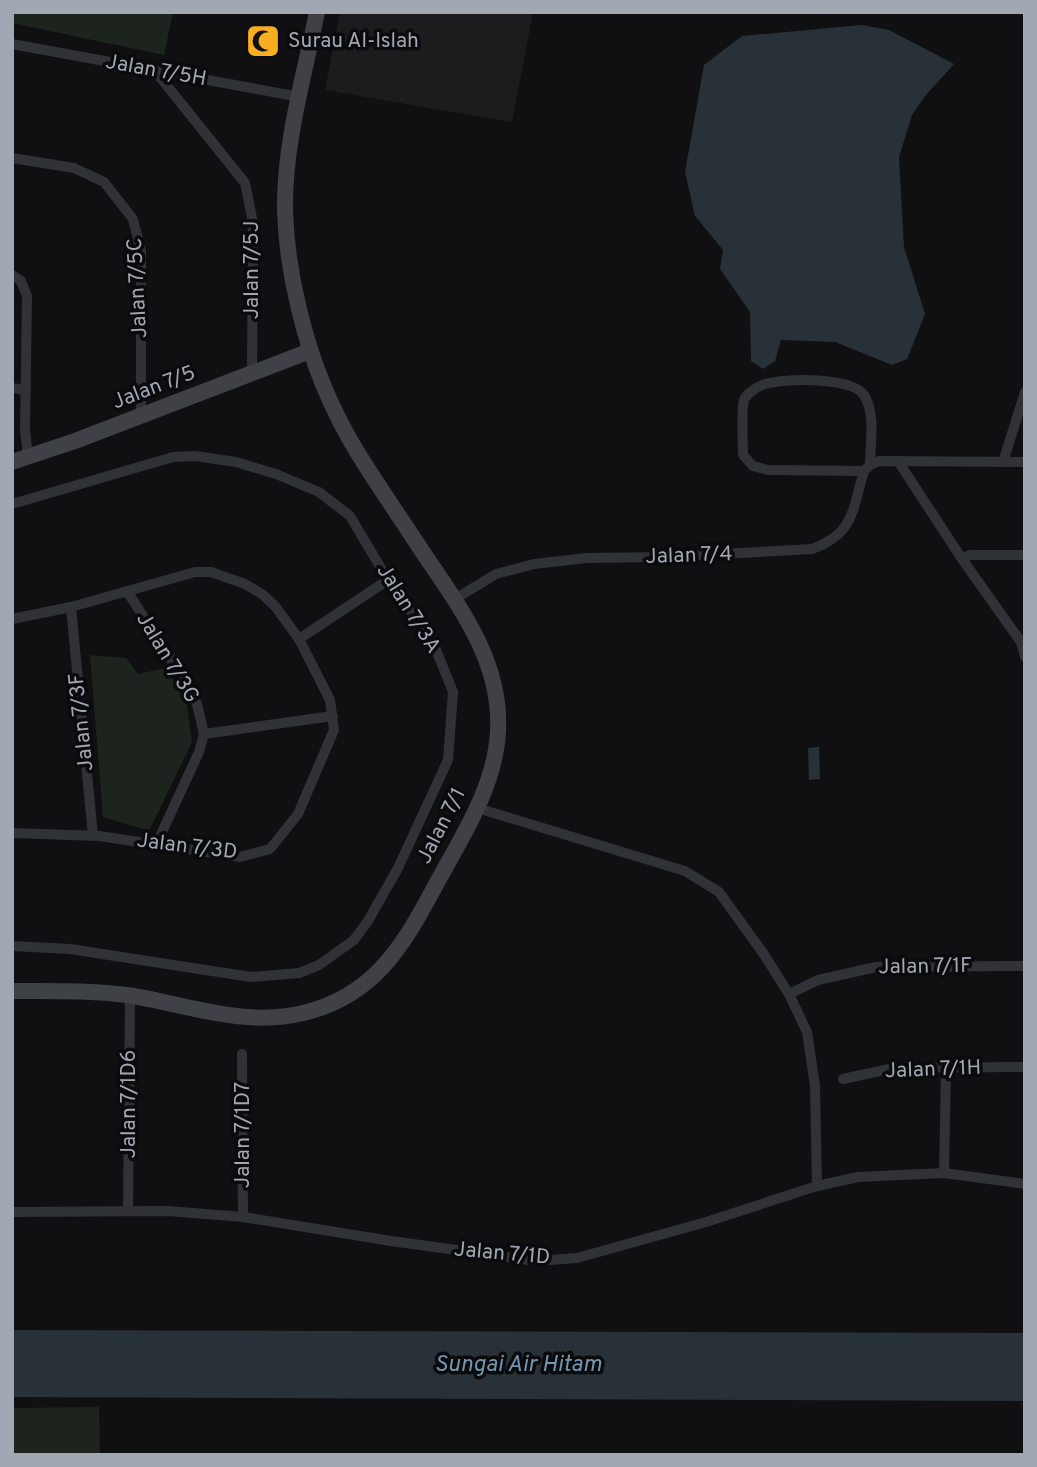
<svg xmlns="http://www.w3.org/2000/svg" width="1037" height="1467" font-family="Overpass,sans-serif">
	<rect width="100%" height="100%" fill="#101012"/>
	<!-- built -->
	<polygon fill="#1c1c1f" points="340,12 533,12 512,122 325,90"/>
	<!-- green -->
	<g fill="#1c241d">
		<polygon points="12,12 173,12 164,55 12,23"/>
		<polygon points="90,655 126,658 138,674 165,668 186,700 192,742 149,831 103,817"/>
		<polygon points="99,1407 100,1455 12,1455 12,1408"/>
	</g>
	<!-- water -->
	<g fill="#283137">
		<polygon points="862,25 889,30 954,64 925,96 912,115 899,157 904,247 925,314 907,359 892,365 835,342 781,340 775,361 763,369 751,361 750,312 720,269 723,250 695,216 685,172 704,65 742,36"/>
		<polygon points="819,747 820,779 809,780 808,748"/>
		<polygon points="12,1330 1025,1333 1025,1401 12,1397"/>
	</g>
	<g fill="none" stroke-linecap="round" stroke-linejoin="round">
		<!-- street -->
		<g stroke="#313237" stroke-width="10">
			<polyline points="12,44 300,97"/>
			<polyline points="156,72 245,183 253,223 252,373"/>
			<polyline points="12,158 74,168 104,182 133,219 141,251 141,415"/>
			<polyline points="12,275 21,281 27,296 25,429 28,457"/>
			<polyline points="12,388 26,390"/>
			<polyline points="898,461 962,559 1021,642 1025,657"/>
			<polyline points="1003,462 1025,392"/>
			<path d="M864,471L768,470L753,466L743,455C743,443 741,410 744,400C747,393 758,386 765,384C785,378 851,377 864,395C876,413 870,445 870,465"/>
			<polyline points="12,504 173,457 195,456 236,462 276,474 319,492 350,516 388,580 433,642 453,692 448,760 398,868 368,921 354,940 319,965 299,973 251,977 70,949 12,946"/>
			<polyline points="962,559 970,555 1025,555"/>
			<polyline points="127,591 184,680 197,704 204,734 199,752 157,843"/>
			<path d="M455,599L496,574L534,564L587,558L669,557L812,549C855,533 852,510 864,471L870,465L879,461L1025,462"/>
			<polyline points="71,607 93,836"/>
			<polyline points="12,619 71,607 195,572 211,572 245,584 262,594 275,606 299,639 330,700 334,730 298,814 270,849 240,857 99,836 12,833"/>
			<polyline points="299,639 388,580"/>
			<polyline points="204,734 333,716"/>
			<polyline points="477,808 685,871 719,892 763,953 789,994 807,1032 815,1086 817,1186"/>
			<polyline points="789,994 818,980 876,967 1025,966"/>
			<polyline points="242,1054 243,1217"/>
			<polyline points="843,1079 894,1068 1025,1067"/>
			<polyline points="944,1173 946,1068"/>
			<polyline points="128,1211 130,996"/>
			<polyline points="12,1212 168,1211 243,1217 391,1241 536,1261 577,1258 706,1222 817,1186 858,1177 944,1173 1025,1184"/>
		</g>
		<!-- secondary -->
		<g stroke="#3f4147" stroke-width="16">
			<polyline points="12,462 75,441 310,351"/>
			<path d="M12,991C52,991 94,990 134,996C190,1006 246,1027 303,1013C372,997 402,948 433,890C459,841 495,789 498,732C502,661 459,606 422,551C401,519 379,487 359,455C331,410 311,360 299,309C291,277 286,243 285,210C284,144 304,77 317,12"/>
		</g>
	</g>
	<!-- icons -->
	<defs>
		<g id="mosque-square" transform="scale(1.75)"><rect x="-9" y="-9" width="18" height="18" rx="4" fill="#f9ad21" stroke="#0b0b0d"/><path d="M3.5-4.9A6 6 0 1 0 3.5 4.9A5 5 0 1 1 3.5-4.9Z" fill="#111"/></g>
	</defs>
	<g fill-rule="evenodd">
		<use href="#mosque-square" x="263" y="41"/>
	</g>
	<g text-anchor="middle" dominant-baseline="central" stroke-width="7" stroke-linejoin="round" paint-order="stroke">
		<!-- poi labels -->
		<g font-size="21" fill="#a1a7b3" stroke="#0b0b0d" text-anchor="start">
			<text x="288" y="41">Surau Al-Islah</text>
		</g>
		<!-- street labels -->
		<g font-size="21" fill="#a1a7b3" stroke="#0b0b0d">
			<text transform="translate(156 71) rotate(10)">Jalan 7/5H</text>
			<text transform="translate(252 270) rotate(-90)">Jalan 7/5J</text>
			<text transform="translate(138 288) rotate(-93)">Jalan 7/5C</text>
			<text transform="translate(154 388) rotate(-21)">Jalan 7/5</text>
			<text transform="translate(689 556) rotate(-2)">Jalan 7/4</text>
			<text transform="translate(408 609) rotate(58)">Jalan 7/3A</text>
			<text transform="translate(167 658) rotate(59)">Jalan 7/3G</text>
			<text transform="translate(82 722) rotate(-96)">Jalan 7/3F</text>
			<text transform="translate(442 826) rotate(-63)">Jalan 7/1</text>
			<text transform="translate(187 847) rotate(7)">Jalan 7/3D</text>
			<text transform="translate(925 967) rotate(-1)">Jalan 7/1F</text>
			<text transform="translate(933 1070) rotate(-2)">Jalan 7/1H</text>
			<text transform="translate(129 1104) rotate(-90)">Jalan 7/1D6</text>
			<text transform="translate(243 1135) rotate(-90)">Jalan 7/1D7</text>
			<text transform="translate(502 1254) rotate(5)">Jalan 7/1D</text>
		</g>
		<!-- water labels -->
		<g font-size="23" font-style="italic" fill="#7596b1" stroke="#0b0b0d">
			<text x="518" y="1365">Sungai Air Hitam</text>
		</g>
	</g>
	<!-- border -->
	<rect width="1037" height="1467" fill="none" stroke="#a1a7b3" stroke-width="28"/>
</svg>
